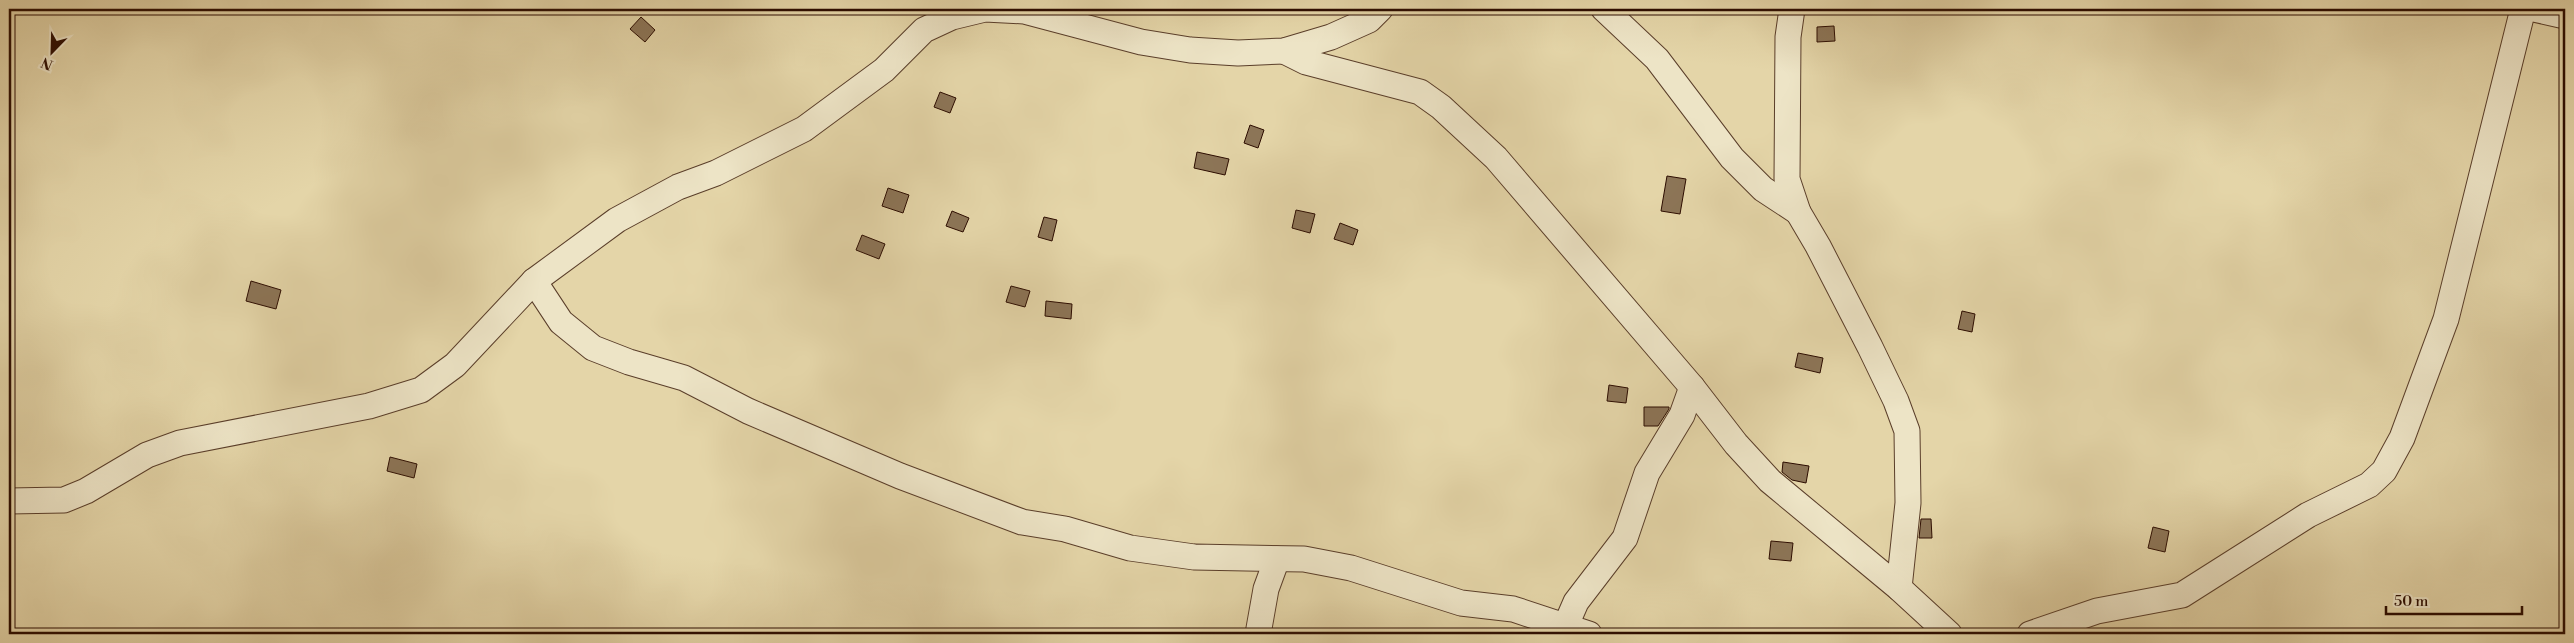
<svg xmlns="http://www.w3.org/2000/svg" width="2574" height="643" font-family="'Libre Bodoni',serif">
	<rect width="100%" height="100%" fill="#e4d5a8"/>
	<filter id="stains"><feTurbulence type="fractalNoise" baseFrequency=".004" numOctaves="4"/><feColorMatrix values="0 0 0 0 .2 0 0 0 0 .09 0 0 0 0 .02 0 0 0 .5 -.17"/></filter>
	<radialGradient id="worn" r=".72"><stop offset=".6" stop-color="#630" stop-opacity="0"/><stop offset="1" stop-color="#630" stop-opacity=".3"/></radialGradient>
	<!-- building -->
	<g fill="#8c7557" stroke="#2c0c00">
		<polygon points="641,17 655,30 645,42 630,29"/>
		<polygon points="1834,26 1835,41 1817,42 1817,27"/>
		<polygon points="940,92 956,98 950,113 934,107"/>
		<polygon points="1250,125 1264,130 1258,148 1244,143"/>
		<polygon points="1197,152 1229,159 1225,175 1194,168"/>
		<polygon points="1667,176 1686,179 1680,214 1661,211"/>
		<polygon points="888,188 909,195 903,213 882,206"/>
		<polygon points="1296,210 1315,214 1310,233 1292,228"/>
		<polygon points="952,211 969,218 963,232 946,226"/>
		<polygon points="1044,217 1057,220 1052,241 1038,237"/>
		<polygon points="1340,223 1358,230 1353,245 1334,239"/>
		<polygon points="862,235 885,244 879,259 856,250"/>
		<polygon points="251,281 281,290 276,309 246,301"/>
		<polygon points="1011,286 1030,291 1025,307 1006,302"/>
		<polygon points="1046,301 1072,304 1071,319 1045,316"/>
		<polygon points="1962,311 1975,314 1972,332 1958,329"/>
		<polygon points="1798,353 1823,358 1820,373 1795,367"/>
		<polygon points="1609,385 1628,388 1626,403 1607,401"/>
		<polygon points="1644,407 1669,407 1669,409 1658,426 1644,426"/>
		<polygon points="390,457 417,464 414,478 387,471"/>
		<polygon points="1783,462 1809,466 1806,483 1792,480 1782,472"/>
		<polygon points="1921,519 1931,519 1932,538 1919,538"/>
		<polygon points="2153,527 2169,531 2165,552 2148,548"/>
		<polygon points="1771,541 1793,543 1791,561 1769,559"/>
	</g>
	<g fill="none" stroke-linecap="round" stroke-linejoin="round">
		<!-- minor casing -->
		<g stroke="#5a3e2a" stroke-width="27">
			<g id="minor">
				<polyline points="1604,9 1657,59 1732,158 1763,189 1798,212"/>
				<polyline points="1792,9 1788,37 1787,179 1798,212 1818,246 1870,347 1896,401 1907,431 1908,503 1899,588"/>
				<polyline points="2534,9 2565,16"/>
				<polyline points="1284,51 1306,62 1420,92 1441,107 1496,158 1692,387 1736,444 1770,481 1899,588 1949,634"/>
				<polyline points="534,281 561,322 593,348 629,362 684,378 748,411 900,476 1022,522 1065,529 1130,548 1194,557 1304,559 1351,568 1461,603 1513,609 1589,634"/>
				<polyline points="9,501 64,500 86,491 147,455 180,443 369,406 421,390 455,365 534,281 617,220 678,187 716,173 804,129 884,70 924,30 952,17 985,9 1024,11 1141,42 1190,50 1238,53 1284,51 1331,37 1369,20 1380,9"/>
				<polyline points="1566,625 1576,602 1625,538 1647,473 1682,415 1692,387"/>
				<polyline points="1258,634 1266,589 1277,559"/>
				<polyline points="2030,634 2097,611 2182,595 2308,515 2369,485 2384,471 2402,438 2446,319 2523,9"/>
			</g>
		</g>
		<!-- minor -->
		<use href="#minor" stroke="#ede4c6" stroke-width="25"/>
	</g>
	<!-- margin -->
	<rect width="2574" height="643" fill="none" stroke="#e4d5a8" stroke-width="30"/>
	<rect x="10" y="10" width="2554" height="623" fill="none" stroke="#2c0c00" stroke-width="2.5"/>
	<rect x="15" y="15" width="2544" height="613" fill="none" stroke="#2c0c00"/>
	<!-- north arrow -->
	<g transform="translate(52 52) rotate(203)" stroke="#ede4c6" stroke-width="4" paint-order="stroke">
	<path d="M0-4L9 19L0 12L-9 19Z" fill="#2c0c00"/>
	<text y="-8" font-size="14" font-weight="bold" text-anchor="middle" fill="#2c0c00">N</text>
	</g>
	<!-- scale -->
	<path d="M2386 606v8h136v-8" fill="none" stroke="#2c0c00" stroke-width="2.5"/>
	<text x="2394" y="606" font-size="15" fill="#2c0c00" stroke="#ede4c6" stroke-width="4" paint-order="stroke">50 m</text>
	<rect width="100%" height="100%" filter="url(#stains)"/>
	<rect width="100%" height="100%" fill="url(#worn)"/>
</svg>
